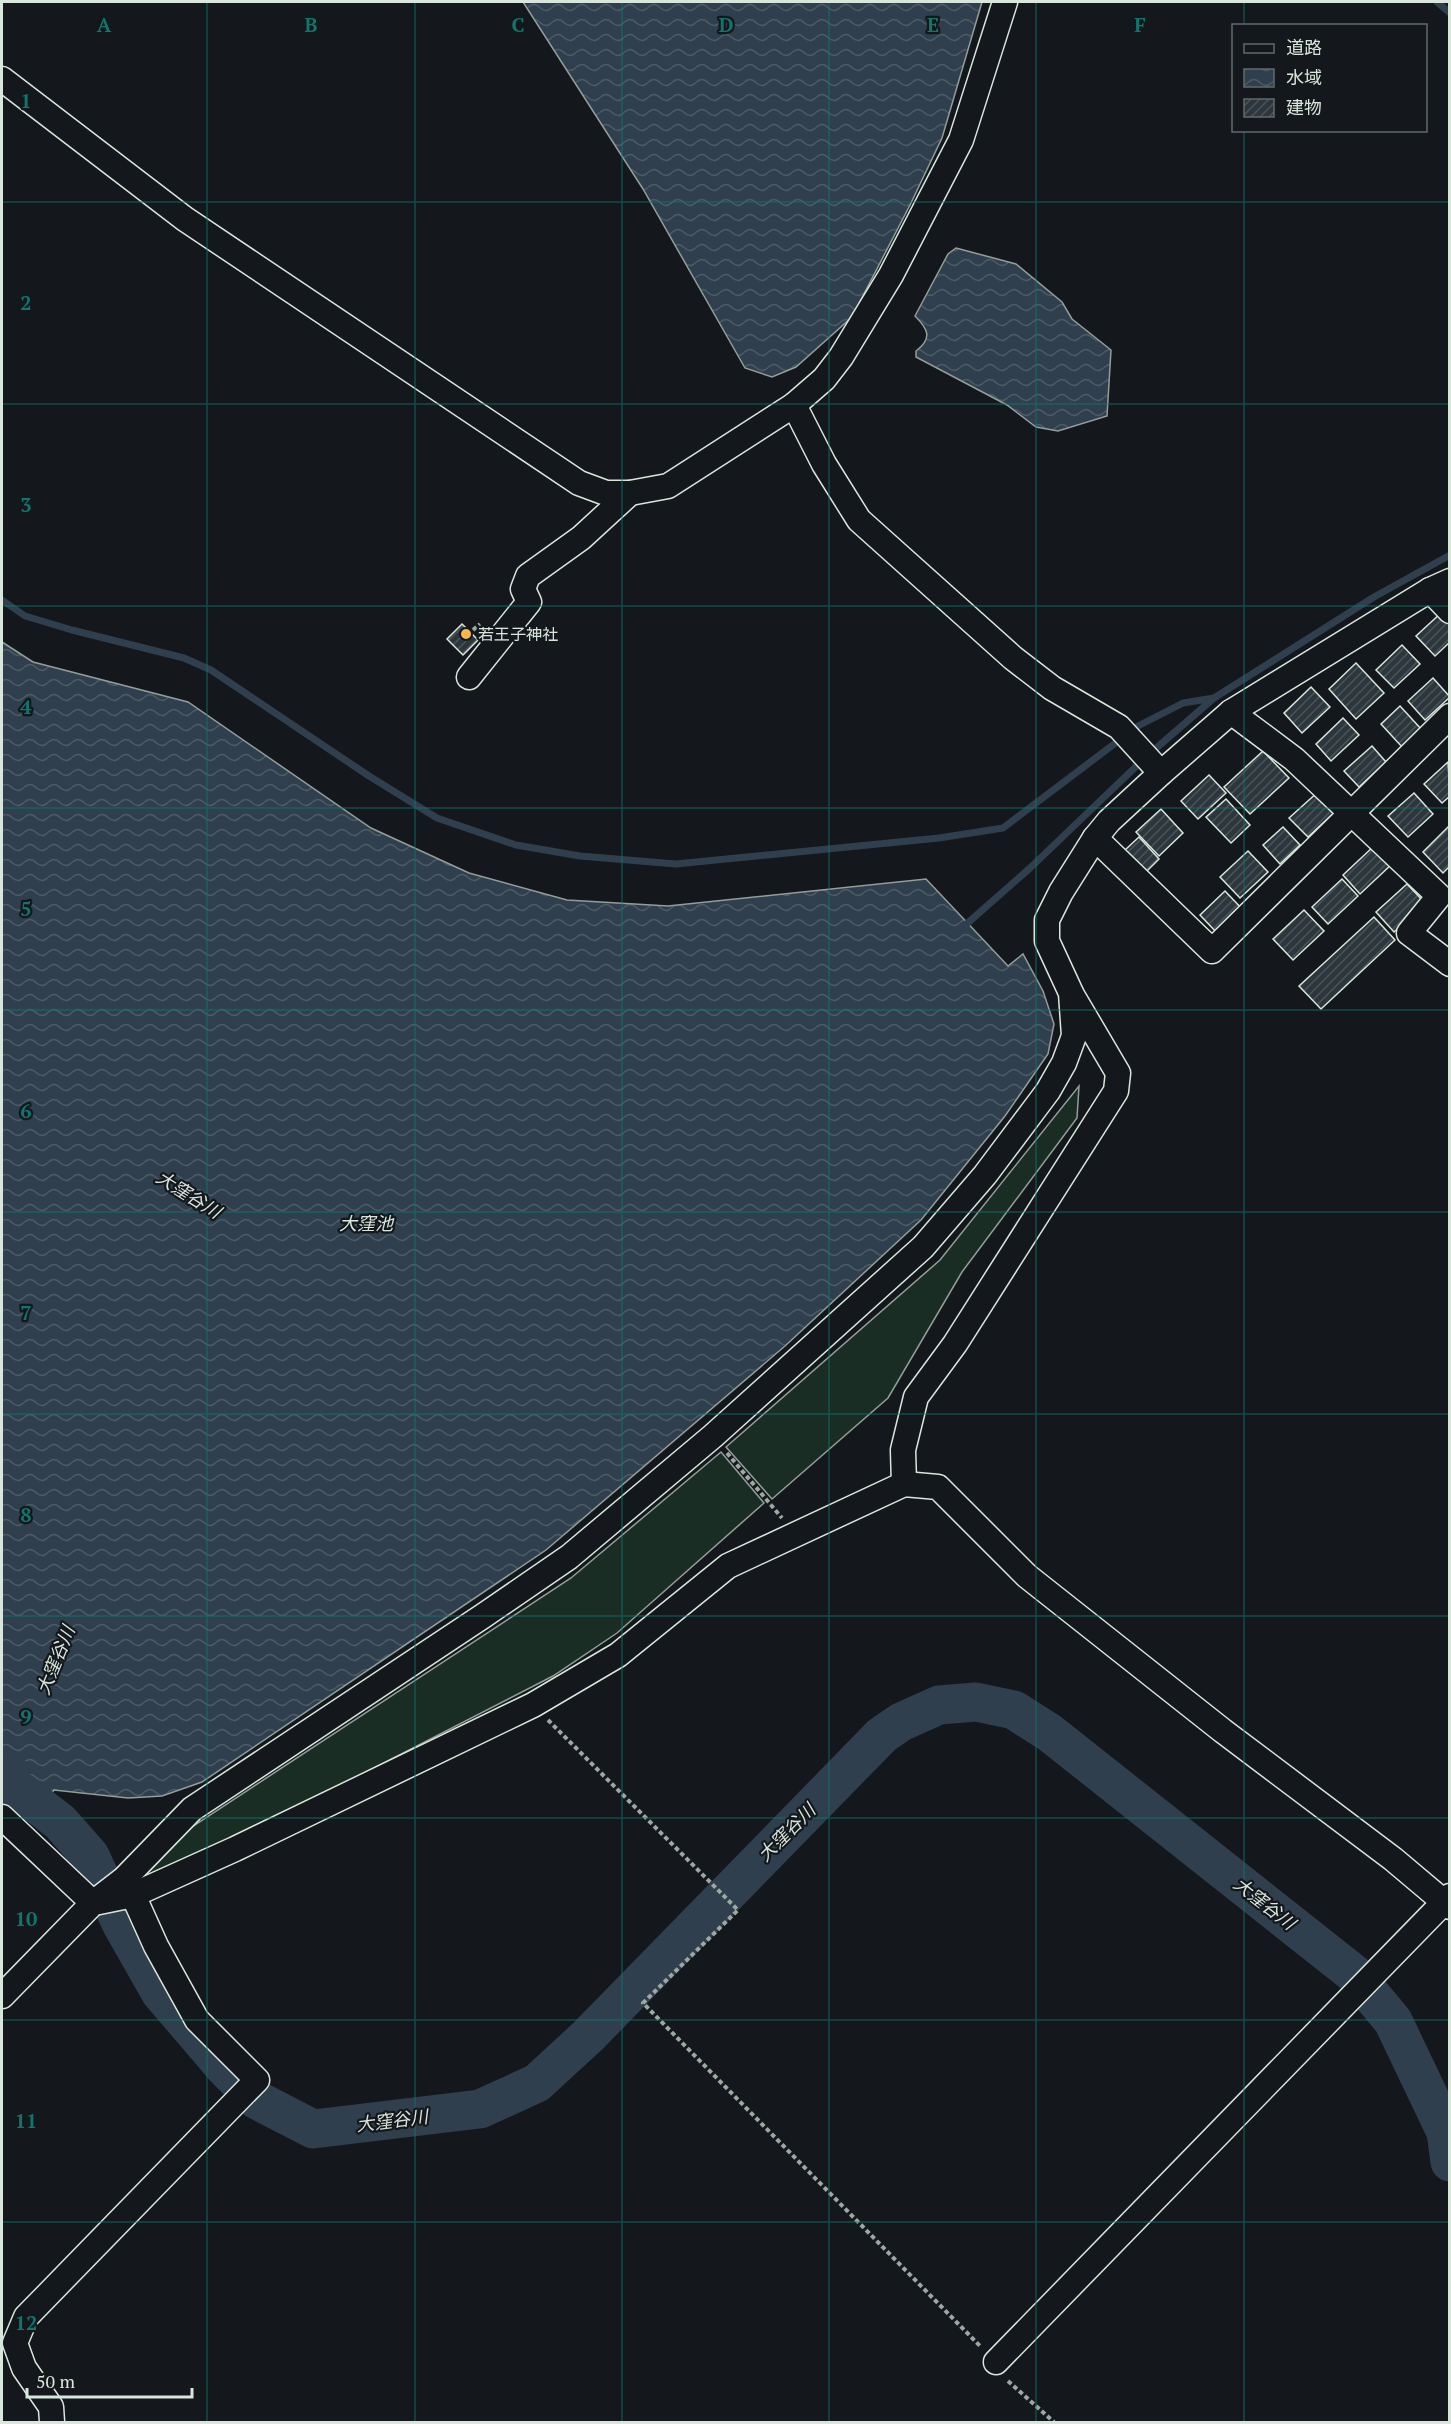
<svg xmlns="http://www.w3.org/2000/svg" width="1451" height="2424" font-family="'PT Serif','Noto Sans JP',serif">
	<defs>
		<pattern id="water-waves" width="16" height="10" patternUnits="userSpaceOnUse" patternTransform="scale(1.5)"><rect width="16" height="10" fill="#2f3f4d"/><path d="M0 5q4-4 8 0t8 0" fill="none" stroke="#4c5b66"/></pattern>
		<pattern id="building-hatch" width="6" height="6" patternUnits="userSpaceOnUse" patternTransform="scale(1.5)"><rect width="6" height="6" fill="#2c363c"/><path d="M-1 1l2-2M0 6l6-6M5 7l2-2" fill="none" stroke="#4a5358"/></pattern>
	</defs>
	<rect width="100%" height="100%" fill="#14181c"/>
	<!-- grass -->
	<g fill="#1a2d24" stroke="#939e99" stroke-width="1.5">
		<polygon points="1079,1086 1077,1118 962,1272 888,1398 772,1499 726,1447 940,1260"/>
		<polygon points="721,1452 764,1503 617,1633 553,1676 228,1843 135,1882 178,1836 571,1578"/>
	</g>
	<!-- water -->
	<g fill="url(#water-waves)" stroke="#939e99" stroke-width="1.5">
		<polygon points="523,2 982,2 942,138 910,205 852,317 796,367 772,377 745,368 643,189"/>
		<path d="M956,248L1016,264L1062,302L1072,319L1111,350L1107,416L1058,431L1036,427L1007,405L916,357V351C933,338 928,329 915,316L948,254Z"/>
		<polygon points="2,642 33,662 188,702 371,828 469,873 567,900 668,906 926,879 1008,966 1023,954 1043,991 1054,1024 1048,1054 1005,1116 921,1220 785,1346 546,1550 202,1782 162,1796 128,1798 54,1790 32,1819 2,1796"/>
	</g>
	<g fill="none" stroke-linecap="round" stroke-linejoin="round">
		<!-- stream -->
		<g stroke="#2f3f4d" stroke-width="7">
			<polyline points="1437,2 1450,13"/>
			<polyline points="2,600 25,616 72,630 184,658 211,670 369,776 437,818 516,845 580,856 676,864 939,838 1003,828 1138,726 1183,703 1214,698"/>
			<polyline points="962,928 1029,869 1146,757 1214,698 1374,597 1450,555"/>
		</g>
		<!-- river -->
		<polyline stroke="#2f3f4d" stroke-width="39" points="10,1773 7,1781 60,1822 90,1856 122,1925 160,1992 225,2068 257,2100 313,2129 480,2109 537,2083 588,2036 882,1735 901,1722 939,1705 976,1702 1014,1710 1050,1733 1353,1973 1393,2021 1446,2132 1450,2162"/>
	</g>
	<!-- building -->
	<g fill="url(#building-hatch)" stroke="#d8e6dc" stroke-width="1.5">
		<polygon points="1442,612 1450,620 1450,642 1435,656 1416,636"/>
		<polygon points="462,624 478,640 463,655 447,639"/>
		<polygon points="1402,645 1420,664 1394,688 1376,670"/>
		<polygon points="1356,663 1384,693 1356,719 1329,689"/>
		<polygon points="1433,678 1450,697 1425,720 1408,701"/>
		<polygon points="1311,687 1330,707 1302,733 1284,713"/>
		<polygon points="1400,706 1422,730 1403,748 1381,724"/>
		<polygon points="1343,718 1359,735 1331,761 1316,744"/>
		<polygon points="1372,746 1386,762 1359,787 1344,771"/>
		<polygon points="1263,751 1289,778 1250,814 1224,787"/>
		<polygon points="1448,762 1450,796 1442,803 1424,784"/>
		<polygon points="1209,775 1226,793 1198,819 1181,801"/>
		<polygon points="1319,791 1337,810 1308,837 1289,818"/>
		<polygon points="1414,793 1433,814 1408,837 1388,816"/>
		<polygon points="1226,799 1250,825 1231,843 1206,817"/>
		<polygon points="1161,809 1183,833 1159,856 1136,832"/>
		<polygon points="1283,827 1300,845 1280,864 1263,845"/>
		<polygon points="1448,827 1450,829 1450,866 1443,873 1423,852"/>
		<polygon points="1139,837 1159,859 1145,873 1125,850"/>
		<polygon points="1375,845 1392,864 1360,894 1343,875"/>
		<polygon points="1248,851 1268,872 1240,898 1220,877"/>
		<polygon points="1342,879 1358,896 1328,924 1312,907"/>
		<polygon points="1407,884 1425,903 1394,932 1376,912"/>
		<polygon points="1225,891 1244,911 1218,934 1200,915"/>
		<polygon points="1304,910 1324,931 1293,960 1273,939"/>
		<polygon points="1374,917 1395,940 1321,1009 1299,986"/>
	</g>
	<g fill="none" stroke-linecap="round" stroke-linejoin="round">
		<!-- minor casing -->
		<g stroke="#d8e6dc" stroke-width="27">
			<g id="minor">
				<polyline points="2,79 185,219 579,483 606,493 630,493 668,486 794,405 824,379 841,357 891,275 961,140 1005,2"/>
				<polyline points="794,405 824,464 859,520 1013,658 1052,688 1119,727 1161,773"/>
				<polyline points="1430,590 1450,611"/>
				<polyline points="469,677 529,602 523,589 528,576 581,538 630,493"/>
				<polyline points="1231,712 1294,759 1439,896 1409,933 1450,964"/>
				<polyline points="1095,838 1212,951 1450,716"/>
				<polyline points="904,1484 903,1450 916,1397 955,1344 1116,1091 1118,1073 1072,995"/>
				<polyline points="2,1817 93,1903"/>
				<polyline points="99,1902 133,1895 235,1849 533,1705 618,1655 728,1566 904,1484 938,1487 1027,1576 1223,1731 1393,1859 1450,1907"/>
				<polyline points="2,1996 93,1903 124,1879 192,1809 483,1616 569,1557 713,1436 923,1247 985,1175 1048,1091 1064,1063 1074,1036 1071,993 1047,941 1047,920 1061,892 1095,838 1109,821 1161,773 1231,712 1430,590 1450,581"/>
				<polyline points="996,2362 1450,1896"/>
				<polyline points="52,2422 51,2407 24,2368 15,2343 26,2317 257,2080 197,2020 156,1946 133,1895"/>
			</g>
		</g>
		<!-- path -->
		<g stroke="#9da8a2" stroke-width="4" stroke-dasharray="4.5 3" stroke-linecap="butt">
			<polyline points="473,630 480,624"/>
			<polyline points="727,1453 782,1518"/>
			<polyline points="548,1720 738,1910 643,2003 981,2347"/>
			<polyline points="1008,2381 1054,2422"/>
		</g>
		<!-- minor -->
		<use href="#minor" stroke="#14181c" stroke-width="24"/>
	</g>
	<!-- grid -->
	<path fill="none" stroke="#0f766e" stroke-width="1.5" stroke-opacity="0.55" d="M207,2V2422M415,2V2422M622,2V2422M829,2V2422M1036,2V2422M1244,2V26M1244,130V2422M2,202H1450M2,404H1450M2,606H1450M2,808H1450M2,1010H1450M2,1212H1450M2,1414H1450M2,1616H1450M2,1818H1450M2,2020H1450M2,2222H1450"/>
	<!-- markers -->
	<circle fill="#ffb74d" stroke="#14181c" stroke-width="2" cx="466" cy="634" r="6"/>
	<g text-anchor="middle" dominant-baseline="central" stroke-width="4.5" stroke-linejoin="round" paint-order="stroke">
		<!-- poi labels -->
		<g font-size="16" fill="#d8e6dc" stroke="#14181c" text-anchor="start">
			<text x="478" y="634">若王子神社</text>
		</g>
		<!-- water labels -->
		<g font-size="18" font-style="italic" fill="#d8e6dc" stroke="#14181c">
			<text transform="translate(189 1194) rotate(32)">大窪谷川</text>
			<text x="366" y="1223">大窪池</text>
			<text transform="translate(55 1660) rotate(-68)">大窪谷川</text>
			<text transform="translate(786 1832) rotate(-45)">大窪谷川</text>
			<text transform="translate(1265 1903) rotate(38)">大窪谷川</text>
			<text transform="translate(392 2120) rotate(-7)">大窪谷川</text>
		</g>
	</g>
	<g font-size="20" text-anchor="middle" font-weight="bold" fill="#0f766e" stroke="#14181c" stroke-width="4.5" stroke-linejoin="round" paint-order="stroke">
		<text x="104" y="32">A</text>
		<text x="311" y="32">B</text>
		<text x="518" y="32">C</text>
		<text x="726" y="32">D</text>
		<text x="933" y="32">E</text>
		<text x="1140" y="32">F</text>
		<text x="26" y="108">1</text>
		<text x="26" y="310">2</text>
		<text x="26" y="512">3</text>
		<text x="26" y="714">4</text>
		<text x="26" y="916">5</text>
		<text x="26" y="1118">6</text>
		<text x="26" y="1320">7</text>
		<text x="26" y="1522">8</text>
		<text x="26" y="1724">9</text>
		<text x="26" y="1926">10</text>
		<text x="26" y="2128">11</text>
		<text x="26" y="2330">12</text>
	</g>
	<!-- border -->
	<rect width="1451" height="2424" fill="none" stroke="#d8e6dc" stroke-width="6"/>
	<!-- legend -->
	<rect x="1232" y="24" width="195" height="108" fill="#14181c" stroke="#626a69" stroke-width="1.5"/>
	<rect x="1244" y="44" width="30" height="9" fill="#14181c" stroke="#626a69" stroke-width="1.5"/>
	<text x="1286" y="54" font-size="18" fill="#d8e6dc">道路</text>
	<rect x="1244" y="69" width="30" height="18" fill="url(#water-waves)" stroke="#626a69" stroke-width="1.5"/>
	<text x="1286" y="84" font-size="18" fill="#d8e6dc">水域</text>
	<rect x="1244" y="99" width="30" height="18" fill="url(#building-hatch)" stroke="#626a69" stroke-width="1.5"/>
	<text x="1286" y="114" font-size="18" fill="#d8e6dc">建物</text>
	<!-- scale -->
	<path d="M27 2388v9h165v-9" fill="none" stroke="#d8e6dc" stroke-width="3"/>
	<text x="36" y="2388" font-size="18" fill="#d8e6dc" stroke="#14181c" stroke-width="4.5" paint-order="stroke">50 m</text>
</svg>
